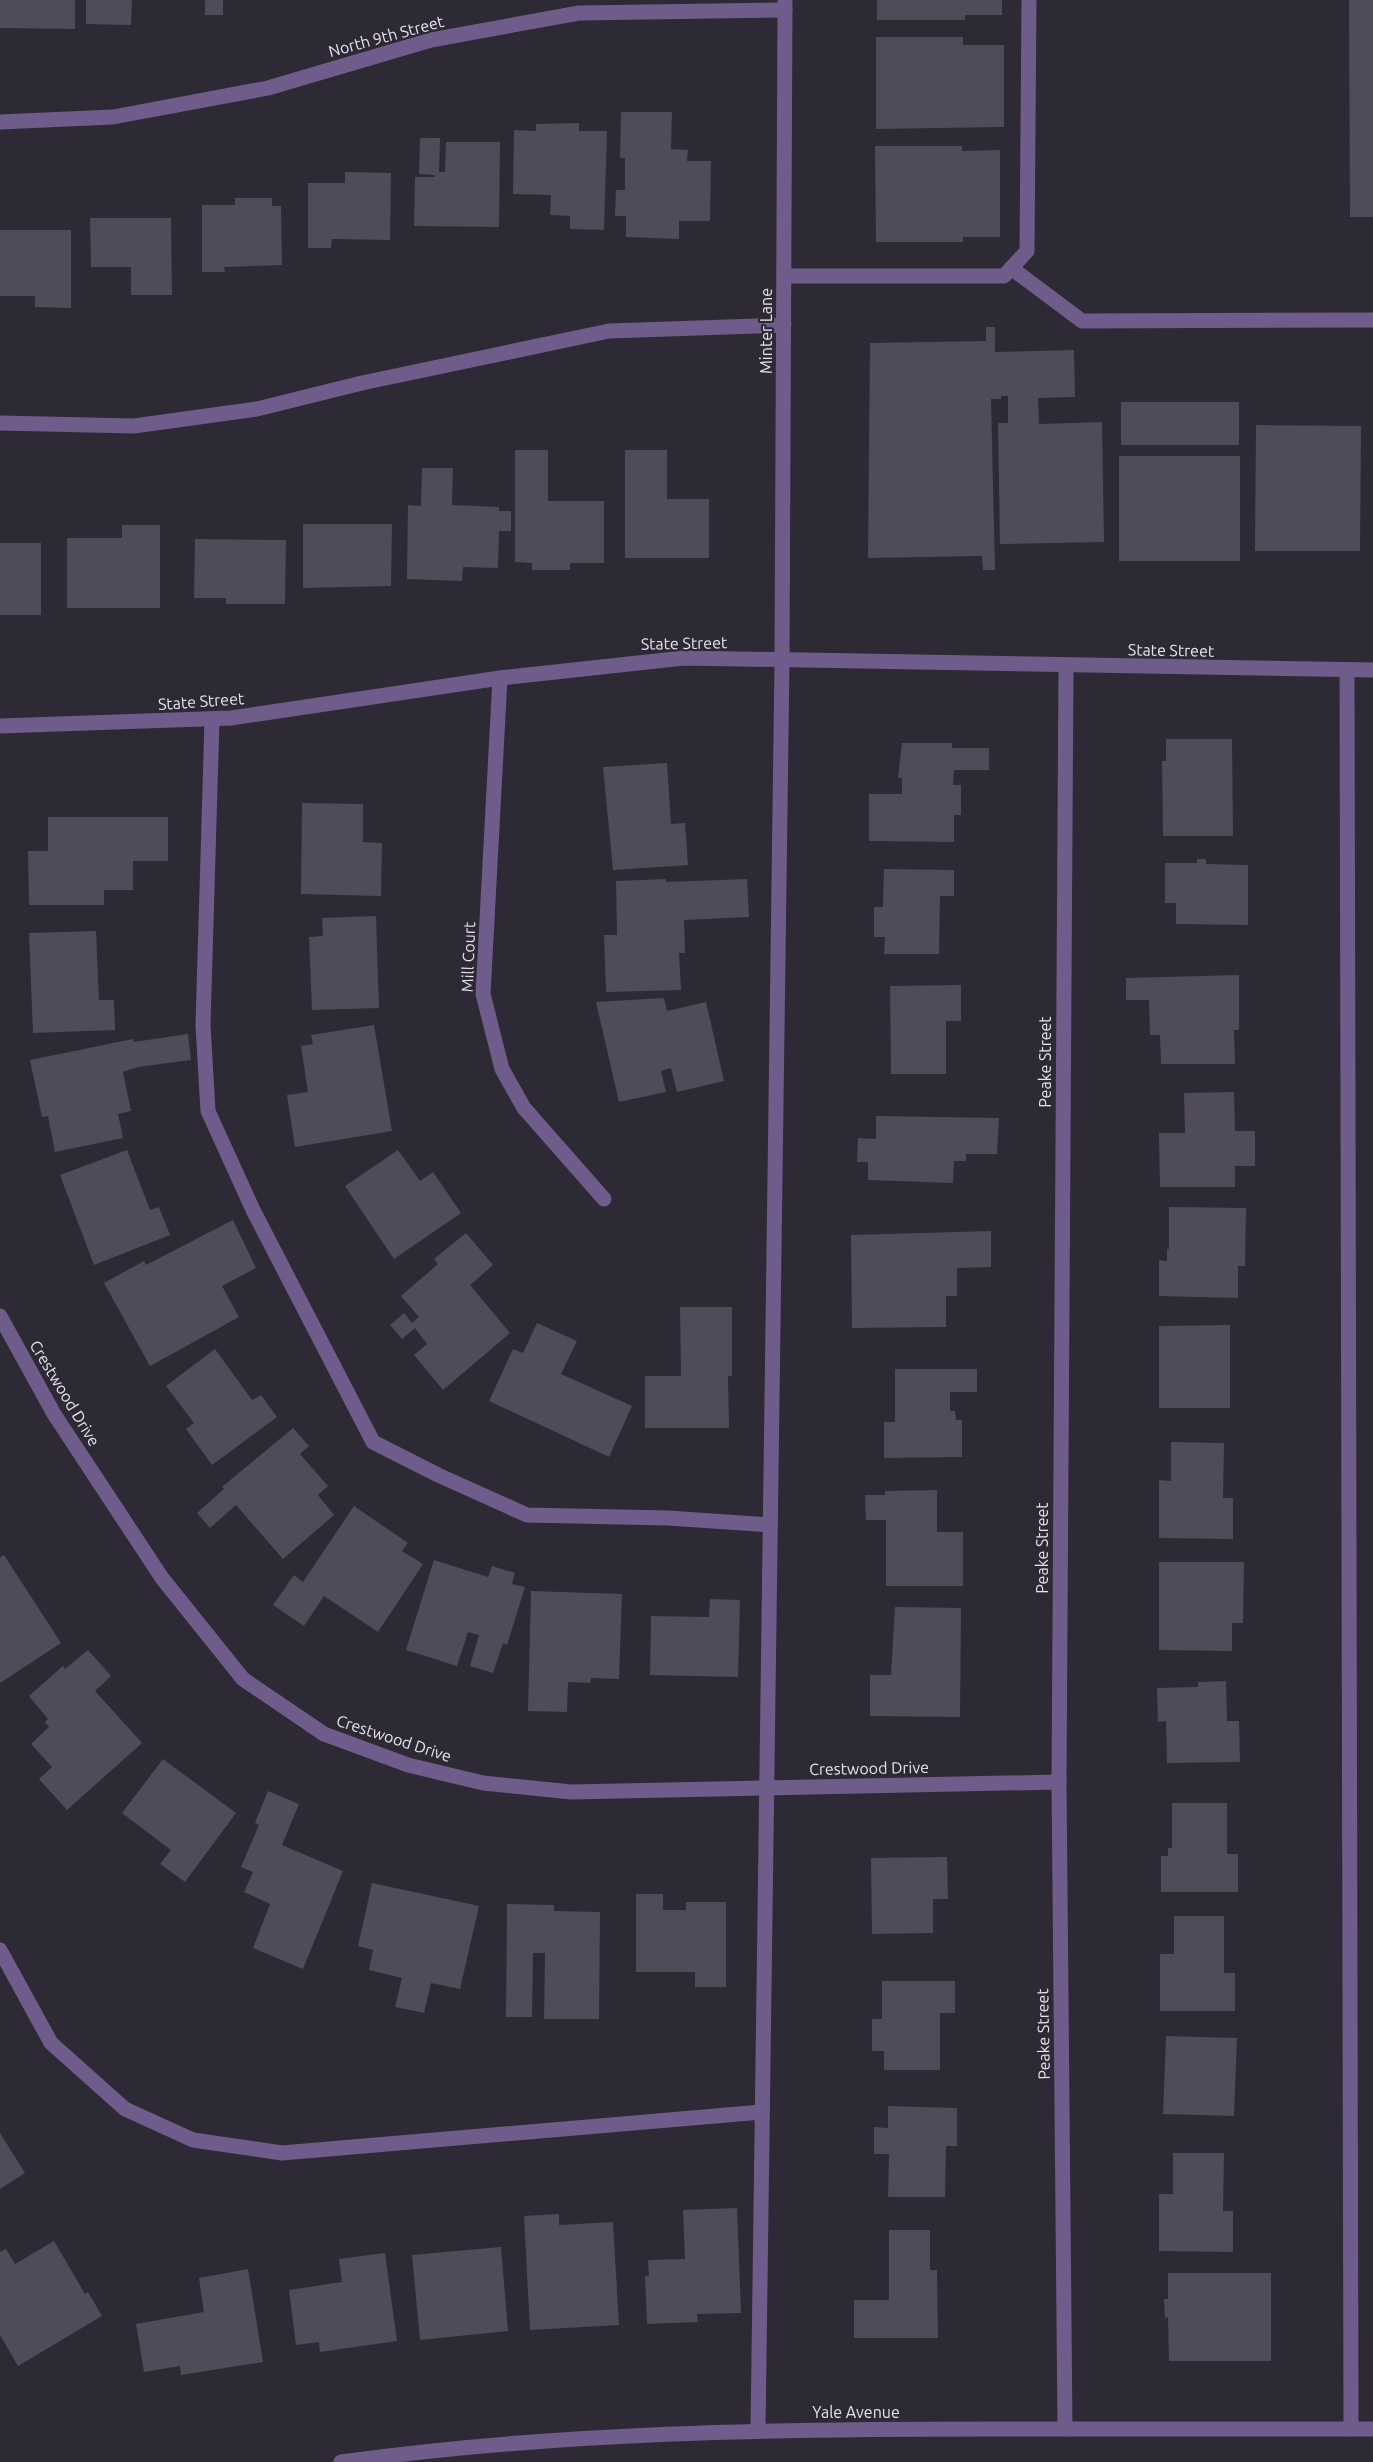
<svg xmlns="http://www.w3.org/2000/svg" width="1373" height="2462" font-family="Ubuntu,sans-serif">
	<rect width="100%" height="100%" fill="#2d2935"/>
	<!-- building -->
	<g fill="#504b58">
		<polygon points="0,0 75,0 75,29 0,28"/>
		<polygon points="86,0 132,0 131,25 86,24"/>
		<rect x="205" y="0" width="18" height="15"/>
		<polygon points="877,0 1002,0 1002,15 965,15 965,20 877,20"/>
		<polygon points="1349,0 1373,0 1373,217 1350,217"/>
		<polygon points="876,37 963,37 963,45 1004,45 1004,127 876,129"/>
		<polygon points="621,112 672,112 671,149 688,150 687,161 711,161 710,221 679,221 679,239 626,237 626,216 615,216 616,190 625,190 625,158 620,158"/>
		<polygon points="579,123 579,131 607,131 604,230 570,229 570,216 550,215 551,195 513,194 514,130 536,131 536,124"/>
		<polygon points="420,138 440,138 439,172 445,172 446,142 500,142 499,227 414,226 415,177 435,177 435,175 419,174"/>
		<polygon points="875,146 962,146 962,151 1000,150 1000,237 963,237 963,242 876,242"/>
		<polygon points="345,172 391,173 390,240 332,239 331,248 308,248 308,183 345,183"/>
		<polygon points="235,198 272,198 272,206 281,206 282,265 224,267 225,272 202,272 202,205 235,205"/>
		<polygon points="90,218 171,218 172,295 131,295 131,267 91,267"/>
		<polygon points="0,230 71,230 71,308 35,307 35,296 0,296"/>
		<polygon points="986,327 995,327 995,352 1074,350 1075,397 1038,398 1039,424 1102,422 1104,542 1000,544 998,423 1008,423 1008,396 1001,396 1001,399 991,399 995,570 983,570 982,556 868,558 870,343 986,341"/>
		<rect x="1121" y="402" width="118" height="43"/>
		<polygon points="1256,425 1361,426 1360,551 1255,551"/>
		<polygon points="515,450 548,450 548,501 604,501 604,563 570,563 570,570 532,570 532,563 515,562"/>
		<polygon points="625,450 667,450 667,499 709,499 709,558 625,558"/>
		<rect x="1119" y="456" width="121" height="105"/>
		<polygon points="422,468 453,468 452,505 499,507 499,511 511,511 511,531 499,531 498,568 463,567 462,581 407,579 408,505 421,506"/>
		<polygon points="303,524 392,524 391,586 303,588"/>
		<polygon points="122,525 160,525 160,608 67,608 67,538 122,538"/>
		<polygon points="195,539 286,540 285,604 226,604 226,598 194,598"/>
		<rect x="0" y="543" width="41" height="72"/>
		<polygon points="1166,739 1232,739 1233,836 1163,836 1162,761 1166,761"/>
		<polygon points="902,743 952,743 952,748 989,748 989,770 954,770 953,785 961,785 961,815 954,815 954,842 869,841 869,794 902,794 902,778 898,778"/>
		<polygon points="667,763 671,824 685,823 688,865 613,870 603,767"/>
		<polygon points="302,803 363,804 363,842 382,843 381,896 301,894"/>
		<polygon points="48,817 168,817 168,861 133,861 133,890 104,890 104,905 29,905 28,851 48,851"/>
		<polygon points="1197,859 1206,859 1206,864 1248,865 1248,925 1176,924 1176,903 1165,903 1165,863 1197,863"/>
		<polygon points="884,869 954,870 954,896 940,896 939,954 884,954 885,937 874,937 874,907 883,907"/>
		<polygon points="666,879 666,882 747,879 749,917 684,920 685,953 679,953 681,990 606,992 604,935 617,935 616,881"/>
		<polygon points="376,916 379,1008 312,1010 309,937 323,936 322,918"/>
		<polygon points="96,931 99,1000 114,1000 115,1030 33,1033 29,933"/>
		<polygon points="1239,975 1239,1030 1234,1030 1235,1064 1161,1064 1160,1035 1150,1035 1149,1000 1126,1000 1126,978"/>
		<polygon points="961,985 961,1021 946,1021 946,1074 891,1074 890,986"/>
		<polygon points="664,998 667,1011 706,1002 724,1081 677,1092 671,1068 661,1071 666,1092 619,1102 596,1002"/>
		<polygon points="374,1025 392,1131 295,1147 287,1095 308,1092 301,1046 313,1044 311,1035"/>
		<polygon points="188,1034 191,1060 138,1067 123,1072 131,1111 118,1114 123,1138 55,1152 48,1116 42,1117 30,1060 133,1039 134,1042"/>
		<polygon points="1234,1092 1235,1131 1255,1131 1255,1166 1235,1166 1235,1187 1160,1187 1159,1133 1185,1133 1184,1093"/>
		<polygon points="876,1116 999,1118 997,1154 966,1154 966,1161 954,1161 953,1183 868,1180 868,1162 857,1162 858,1138 876,1139"/>
		<polygon points="127,1150 150,1210 159,1207 170,1235 94,1265 60,1175"/>
		<polygon points="398,1150 420,1181 433,1172 461,1213 394,1259 345,1186"/>
		<polygon points="1169,1207 1246,1208 1245,1266 1238,1266 1238,1298 1159,1296 1159,1260 1167,1261 1167,1249 1169,1249"/>
		<polygon points="233,1220 256,1268 222,1286 239,1317 150,1366 104,1283 144,1261 146,1265"/>
		<polygon points="991,1231 991,1267 957,1268 957,1296 946,1296 946,1327 852,1328 851,1235"/>
		<polygon points="466,1233 493,1265 470,1285 510,1333 443,1390 414,1355 427,1344 415,1328 402,1339 390,1325 404,1313 412,1323 419,1317 401,1296 438,1264 434,1259"/>
		<polygon points="680,1307 732,1307 732,1376 728,1376 729,1428 645,1428 645,1376 681,1376"/>
		<polygon points="537,1323 577,1341 561,1374 632,1406 609,1457 489,1401 513,1349 523,1353"/>
		<polygon points="1230,1325 1230,1408 1159,1408 1159,1326"/>
		<polygon points="215,1349 252,1400 261,1395 277,1417 212,1465 186,1429 194,1423 166,1386"/>
		<polygon points="895,1369 977,1369 977,1392 950,1392 950,1411 955,1411 956,1420 962,1420 962,1457 884,1458 884,1422 895,1422"/>
		<polygon points="293,1428 309,1446 300,1454 328,1486 318,1495 334,1515 283,1559 236,1505 210,1528 197,1513 224,1489 222,1487"/>
		<polygon points="1171,1442 1224,1443 1223,1498 1233,1498 1233,1539 1159,1538 1159,1480 1171,1481"/>
		<polygon points="937,1490 937,1532 963,1532 963,1586 886,1586 886,1520 866,1520 865,1495 885,1495 885,1491"/>
		<polygon points="354,1506 408,1543 402,1551 423,1564 378,1632 324,1596 304,1626 273,1605 294,1575 303,1582"/>
		<polygon points="4,1555 61,1643 0,1683 0,1558"/>
		<polygon points="434,1560 488,1577 492,1566 515,1573 512,1584 525,1587 507,1645 503,1643 493,1673 470,1666 479,1635 468,1632 457,1666 406,1650"/>
		<polygon points="1159,1562 1244,1562 1243,1623 1232,1623 1232,1651 1159,1650"/>
		<polygon points="531,1591 622,1594 619,1679 591,1678 590,1683 568,1682 567,1712 528,1711"/>
		<polygon points="710,1599 740,1600 738,1677 650,1675 651,1616 709,1617"/>
		<polygon points="895,1607 961,1608 960,1717 870,1716 870,1675 891,1675"/>
		<polygon points="88,1650 111,1676 95,1691 142,1743 67,1810 39,1779 52,1767 31,1744 49,1727 45,1722 48,1719 29,1696 63,1666 65,1669"/>
		<polygon points="1226,1681 1227,1721 1239,1721 1240,1762 1167,1763 1166,1721 1158,1722 1157,1688 1198,1687 1198,1682"/>
		<polygon points="163,1759 236,1813 185,1882 160,1864 171,1850 122,1813"/>
		<polygon points="268,1791 299,1804 282,1845 343,1871 303,1969 253,1948 270,1904 244,1892 253,1872 241,1867 259,1825 255,1823"/>
		<polygon points="1172,1803 1227,1803 1227,1854 1238,1854 1238,1892 1161,1892 1161,1856 1168,1856 1168,1848 1172,1848"/>
		<polygon points="947,1857 948,1899 933,1899 933,1933 872,1934 871,1858"/>
		<polygon points="372,1883 479,1906 460,1989 431,1983 424,2013 395,2007 402,1978 369,1970 373,1950 358,1946"/>
		<polygon points="636,1894 663,1894 663,1910 686,1910 686,1902 726,1902 726,1987 695,1987 695,1972 636,1972"/>
		<polygon points="507,1904 554,1905 554,1911 600,1912 599,2019 544,2019 545,1953 533,1953 532,2017 506,2017"/>
		<polygon points="1174,1916 1224,1916 1224,1973 1235,1973 1235,2011 1160,2011 1160,1954 1174,1954"/>
		<polygon points="882,1981 955,1981 955,2013 940,2013 940,2070 884,2070 884,2051 872,2051 872,2019 882,2019"/>
		<polygon points="1166,2036 1237,2038 1234,2116 1163,2114"/>
		<polygon points="888,2106 957,2108 957,2146 946,2146 945,2197 888,2197 889,2154 874,2154 874,2127 888,2128"/>
		<polygon points="0,2133 25,2173 0,2189"/>
		<polygon points="1173,2153 1224,2153 1223,2211 1233,2211 1233,2252 1159,2251 1159,2194 1173,2194"/>
		<polygon points="737,2208 741,2313 697,2314 698,2322 647,2324 645,2276 649,2276 648,2260 685,2259 683,2210"/>
		<polygon points="559,2214 559,2225 613,2222 619,2325 530,2330 524,2216"/>
		<polygon points="889,2230 930,2230 930,2270 937,2270 938,2338 854,2338 854,2300 889,2300"/>
		<polygon points="54,2241 85,2294 88,2292 102,2316 18,2366 0,2335 0,2252 6,2249 15,2264"/>
		<polygon points="501,2247 508,2331 420,2340 412,2255"/>
		<polygon points="385,2253 397,2341 320,2352 319,2342 296,2345 289,2290 342,2282 339,2259"/>
		<polygon points="248,2269 263,2362 181,2375 180,2366 144,2372 136,2324 204,2312 199,2278"/>
		<polygon points="1168,2273 1271,2273 1271,2361 1169,2361 1168,2317 1165,2318 1164,2299 1168,2299"/>
	</g>
	<g fill="none" stroke-linecap="round" stroke-linejoin="round">
		<!-- service -->
		<g stroke="#6f5c8a" stroke-width="15">
			<polyline points="1011,268 1082,321 1373,320"/>
			<polyline points="784,276 1004,276 1027,251 1029,0"/>
			<polyline points="0,423 134,426 257,409 362,383 609,331 784,325"/>
			<polyline points="1347,670 1351,2429"/>
			<polyline points="212,720 203,1025 208,1111 253,1210 373,1442 438,1475 527,1515 668,1518 770,1525"/>
			<polyline points="0,1950 51,2043 125,2109 193,2140 282,2153 762,2112"/>
			<polyline points="758,2431 782,662"/>
		</g>
		<!-- minor -->
		<g stroke="#6f5c8a" stroke-width="15">
			<polyline points="0,122 113,117 268,88 431,40 579,13 785,10"/>
			<polyline points="782,662 785,2"/>
			<polyline points="500,678 483,994 502,1069 524,1108 604,1199"/>
			<polyline points="0,726 231,718 500,678 684,658 1373,670"/>
			<polyline points="0,1316 54,1414 162,1578 243,1679 324,1734 408,1765 483,1783 571,1792 1059,1782"/>
			<polyline points="1065,2429 1059,1782 1066,666"/>
			<path d="M341,2462C558,2432 776,2429 994,2429C1120,2429 1247,2429 1373,2429"/>
		</g>
	</g>
	<g text-anchor="middle" dominant-baseline="central" stroke-width="4.5" stroke-linejoin="round" paint-order="stroke">
		<!-- street labels -->
		<g font-size="16" fill="#e6e3ec" stroke="#2d2935">
			<text transform="translate(386 36) rotate(-15)">North 9th Street</text>
			<text transform="translate(766 331) rotate(-90)">Minter Lane</text>
			<text transform="translate(684 643) rotate(-1)">State Street</text>
			<text transform="translate(1171 650) rotate(1)">State Street</text>
			<text transform="translate(201 701) rotate(-4)">State Street</text>
			<text transform="translate(468 957) rotate(-88)">Mill Court</text>
			<text transform="translate(1045 1062) rotate(-90)">Peake Street</text>
			<text transform="translate(65 1393) rotate(59)">Crestwood Drive</text>
			<text transform="translate(1042 1548) rotate(-90)">Peake Street</text>
			<text transform="translate(394 1738) rotate(18)">Crestwood Drive</text>
			<text transform="translate(869 1768) rotate(-1)">Crestwood Drive</text>
			<text transform="translate(1043 2034) rotate(-91)">Peake Street</text>
			<text x="856" y="2412">Yale Avenue</text>
		</g>
	</g>
</svg>
